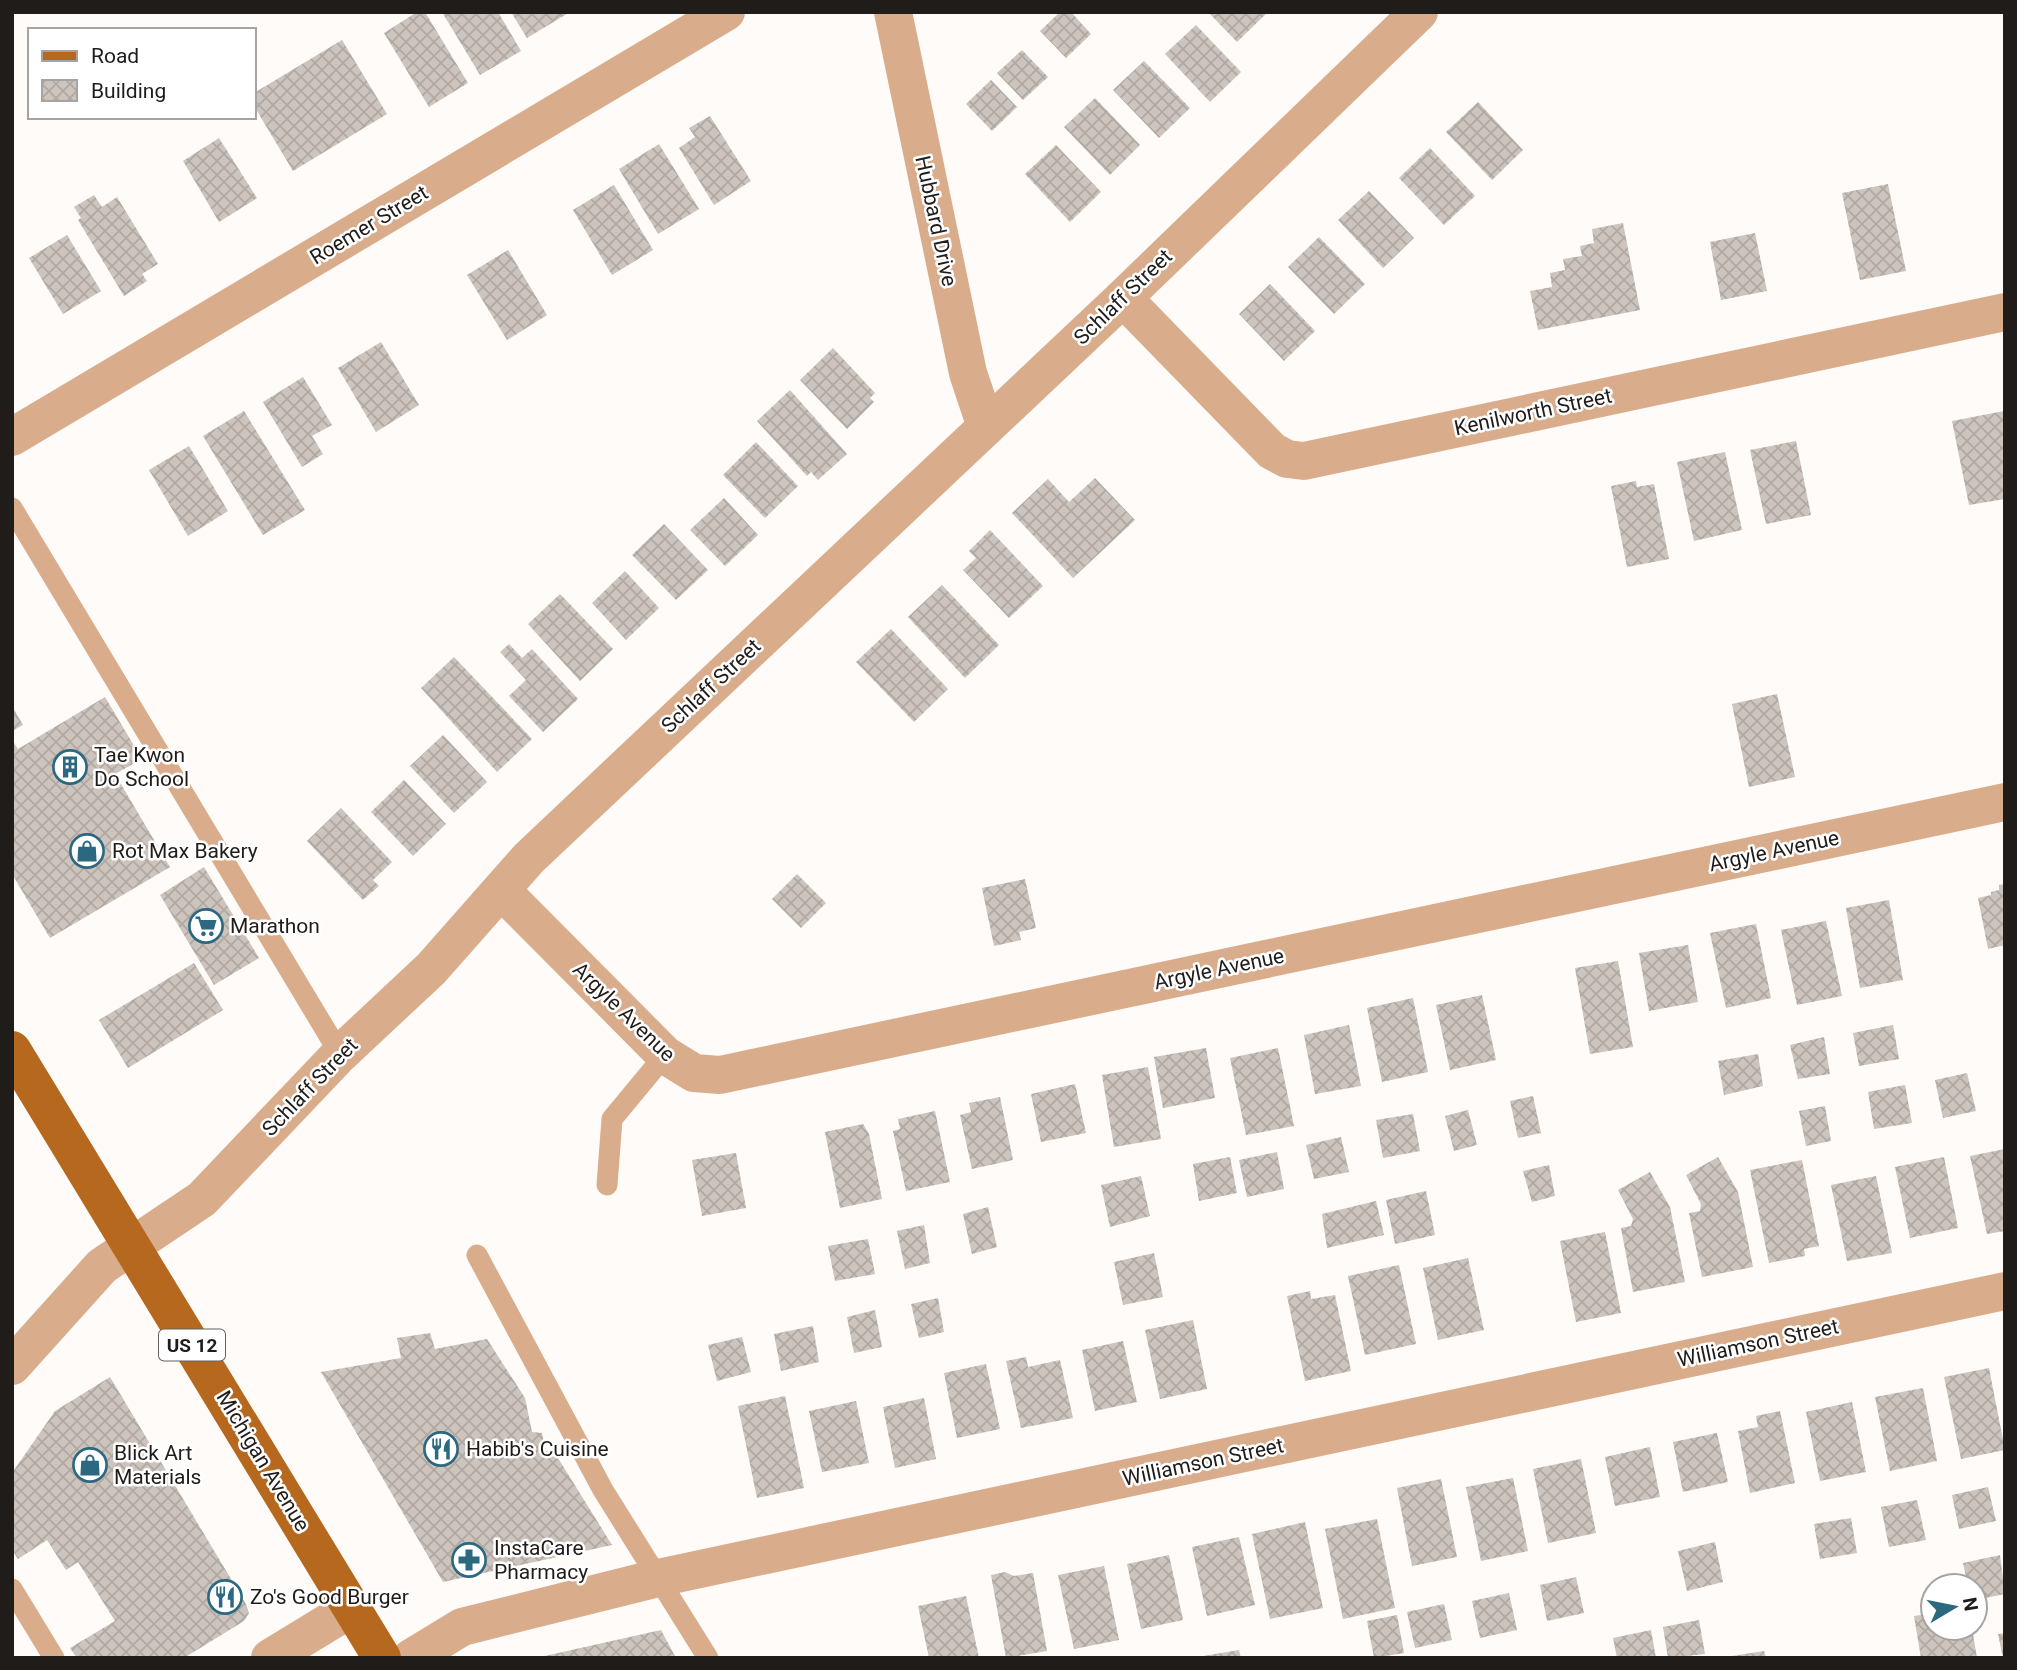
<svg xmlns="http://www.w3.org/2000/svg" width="2017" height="1670" font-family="Roboto,sans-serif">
	<defs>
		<pattern id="building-cross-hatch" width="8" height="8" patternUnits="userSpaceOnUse" patternTransform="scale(1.75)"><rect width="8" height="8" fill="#cdc4bd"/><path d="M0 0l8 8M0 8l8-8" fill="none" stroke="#b0a8a2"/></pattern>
	</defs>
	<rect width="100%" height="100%" fill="#fefbf8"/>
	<!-- building -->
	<g fill="url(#building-cross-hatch)">
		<polygon points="417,12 425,12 468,83 429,107 384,33"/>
		<polygon points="442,12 498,12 521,51 480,75"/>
		<polygon points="511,12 570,12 527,38"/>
		<polygon points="1060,12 1071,12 1091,34 1066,58 1040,31"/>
		<polygon points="1208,12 1268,12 1237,42"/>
		<polygon points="1196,25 1241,72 1210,102 1165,54"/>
		<polygon points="342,40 387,114 293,171 254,106 254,93"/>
		<polygon points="1022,50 1048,77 1023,100 997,73"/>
		<polygon points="1144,61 1190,108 1159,138 1113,90"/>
		<polygon points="991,80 1017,107 992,131 966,104"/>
		<polygon points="1095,98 1140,145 1110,175 1064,127"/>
		<polygon points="1478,102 1523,150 1492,180 1446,132"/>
		<polygon points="710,116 751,181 714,205 679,148 695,137 689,128"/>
		<polygon points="219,138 257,198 219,222 183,161"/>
		<polygon points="659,144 699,209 658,234 619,169"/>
		<polygon points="1056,145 1101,192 1070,222 1025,174"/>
		<polygon points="1430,148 1475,196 1444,225 1399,178"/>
		<polygon points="1888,184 1906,271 1860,280 1842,193"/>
		<polygon points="614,185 653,250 612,275 573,210"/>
		<polygon points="1369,191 1414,238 1383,268 1338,220"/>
		<polygon points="94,195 102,207 117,197 158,264 142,274 147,281 124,296 78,220 81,218 74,207"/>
		<polygon points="1623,223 1640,310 1538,330 1530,291 1552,287 1550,273 1565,270 1563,259 1582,256 1580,246 1594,243 1592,229"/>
		<polygon points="1755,233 1767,291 1721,300 1710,242"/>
		<polygon points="67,235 101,291 63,314 29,258"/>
		<polygon points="1319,237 1365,284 1334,314 1288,267"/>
		<polygon points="508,250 547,315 507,340 467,275"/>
		<polygon points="1270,284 1315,331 1284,361 1239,314"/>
		<polygon points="381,342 419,405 376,432 338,368"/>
		<polygon points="833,348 875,393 870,398 874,402 847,429 800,380"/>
		<polygon points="303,377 332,425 312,436 323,454 302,467 263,402"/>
		<polygon points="790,390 847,454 818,480 811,472 807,476 757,421"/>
		<polygon points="244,411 305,510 263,535 203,436"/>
		<polygon points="2004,411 2005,499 1969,505 1952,421"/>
		<polygon points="1796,441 1811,515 1766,524 1750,450"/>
		<polygon points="756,442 798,486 765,518 723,475"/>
		<polygon points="189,446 228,511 188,536 149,470"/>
		<polygon points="1725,452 1742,530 1694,541 1677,462"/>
		<polygon points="1095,478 1135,520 1073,578 1012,513 1048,479 1069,502"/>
		<polygon points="1636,481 1637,487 1654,484 1669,559 1627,567 1611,486"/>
		<polygon points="724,498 758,535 725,566 690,530"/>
		<polygon points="664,524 708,570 676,600 632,555"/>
		<polygon points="990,530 1043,586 1009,618 963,570 976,558 969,551"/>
		<polygon points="625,571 659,608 626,640 592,603"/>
		<polygon points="942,585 999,645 965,678 908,617"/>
		<polygon points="560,594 613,649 580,681 528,624"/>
		<polygon points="891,629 948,689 914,722 856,662"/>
		<polygon points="509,644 522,658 532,649 578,699 543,732 509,696 526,680 500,652"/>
		<polygon points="454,657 532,739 497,772 421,688"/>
		<polygon points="1777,694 1795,777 1749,787 1732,704"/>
		<polygon points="105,697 142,759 115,774 170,867 50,938 12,874 12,740 18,749"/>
		<polygon points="12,706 23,725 12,731"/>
		<polygon points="443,735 487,782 454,813 410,766"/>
		<polygon points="404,780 446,824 413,856 371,812"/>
		<polygon points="341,808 392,862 373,880 379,886 363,900 307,841"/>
		<polygon points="204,867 259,958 214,985 160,895"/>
		<polygon points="797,874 826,903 801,928 772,899"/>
		<polygon points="1025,879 1036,928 1019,932 1021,940 994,946 982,888"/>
		<polygon points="2005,884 2005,945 1988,949 1978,898 1991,895 1991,892 1999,890 1999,885"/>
		<polygon points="1889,900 1903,980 1860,988 1846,908"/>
		<polygon points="1826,921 1842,996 1797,1005 1781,930"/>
		<polygon points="1756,924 1771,998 1726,1008 1710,933"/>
		<polygon points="1688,945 1698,1002 1649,1011 1639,953"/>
		<polygon points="1618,961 1633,1047 1590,1054 1575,968"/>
		<polygon points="194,963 223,1010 128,1068 99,1020"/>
		<polygon points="1482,995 1496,1060 1450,1070 1436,1005"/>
		<polygon points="1413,998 1428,1072 1382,1082 1367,1008"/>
		<polygon points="1349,1025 1361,1086 1315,1094 1304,1035"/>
		<polygon points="1893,1025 1899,1059 1859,1066 1853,1033"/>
		<polygon points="1824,1037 1830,1074 1798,1079 1790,1045"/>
		<polygon points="1206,1048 1215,1098 1163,1108 1154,1057"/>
		<polygon points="1278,1048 1294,1126 1246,1135 1230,1058"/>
		<polygon points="1758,1054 1763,1086 1724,1095 1718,1061"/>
		<polygon points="1148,1067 1161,1139 1114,1147 1102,1075"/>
		<polygon points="1967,1073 1976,1111 1943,1118 1935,1080"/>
		<polygon points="1075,1084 1086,1133 1041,1142 1031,1094"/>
		<polygon points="1905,1085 1912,1123 1874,1129 1868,1092"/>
		<polygon points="1533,1096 1541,1133 1518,1138 1510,1101"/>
		<polygon points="1000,1097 1013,1160 972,1169 960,1115 971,1112 969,1103"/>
		<polygon points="1825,1106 1831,1141 1806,1146 1799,1111"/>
		<polygon points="1468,1110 1477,1145 1454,1151 1445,1116"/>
		<polygon points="935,1111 950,1182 906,1191 893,1131 900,1129 898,1119"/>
		<polygon points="1413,1114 1420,1151 1383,1158 1376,1120"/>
		<polygon points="863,1124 869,1134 882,1199 840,1208 825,1132"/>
		<polygon points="1341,1137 1349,1172 1314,1179 1306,1145"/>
		<polygon points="2005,1149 2005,1231 1987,1234 1970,1156"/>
		<polygon points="1277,1152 1284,1189 1247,1197 1239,1160"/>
		<polygon points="736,1153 746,1208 702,1216 692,1160"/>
		<polygon points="1230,1157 1237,1193 1199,1201 1193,1164"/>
		<polygon points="1718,1157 1738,1192 1753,1267 1702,1277 1689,1213 1700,1211 1701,1204 1686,1175"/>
		<polygon points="1944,1157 1958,1228 1910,1238 1895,1167"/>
		<polygon points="1802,1160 1819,1246 1804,1249 1805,1256 1769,1263 1750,1170"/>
		<polygon points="1549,1165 1555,1196 1532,1202 1523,1171"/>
		<polygon points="1650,1172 1670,1207 1685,1282 1633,1292 1621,1228 1631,1226 1633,1219 1618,1190"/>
		<polygon points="1141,1176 1150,1216 1110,1227 1101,1185"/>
		<polygon points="1876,1176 1892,1253 1847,1261 1831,1185"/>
		<polygon points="1426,1191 1435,1235 1395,1244 1386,1200"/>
		<polygon points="1376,1201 1384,1235 1327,1248 1322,1214"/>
		<polygon points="988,1207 997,1247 972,1254 963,1214"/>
		<polygon points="924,1225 930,1263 905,1269 897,1231"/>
		<polygon points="1605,1232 1621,1313 1576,1322 1560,1241"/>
		<polygon points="868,1239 875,1274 835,1281 828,1246"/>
		<polygon points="1154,1253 1163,1297 1123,1305 1114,1262"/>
		<polygon points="1468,1258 1484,1330 1438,1340 1423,1268"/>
		<polygon points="1399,1265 1416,1344 1365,1355 1348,1276"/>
		<polygon points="1310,1291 1311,1299 1335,1295 1351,1371 1305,1381 1287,1296"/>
		<polygon points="938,1298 944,1332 919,1338 911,1304"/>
		<polygon points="875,1310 882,1347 854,1353 847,1317"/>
		<polygon points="1193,1320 1207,1389 1160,1399 1145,1330"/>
		<polygon points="813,1326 819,1362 781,1371 774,1334"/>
		<polygon points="430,1333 435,1349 487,1339 525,1398 532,1432 542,1433 546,1451 553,1450 612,1545 443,1582 321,1372 401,1358 397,1338"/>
		<polygon points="742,1337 751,1372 717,1381 708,1345"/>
		<polygon points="1123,1341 1137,1402 1095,1411 1082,1350"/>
		<polygon points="1026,1357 1028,1367 1060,1360 1073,1418 1021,1428 1006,1361"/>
		<polygon points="986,1364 1000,1429 957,1438 944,1373"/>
		<polygon points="1989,1368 2005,1450 1961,1459 1944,1377"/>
		<polygon points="110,1377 246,1604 249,1613 244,1621 184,1658 77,1658 70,1648 115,1621 78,1562 66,1570 47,1540 18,1559 12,1550 12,1473 55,1411"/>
		<polygon points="1923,1388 1937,1461 1890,1471 1875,1397"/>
		<polygon points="785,1396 804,1488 757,1498 738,1406"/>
		<polygon points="924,1398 936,1459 895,1468 883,1407"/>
		<polygon points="856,1401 869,1463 822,1472 809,1411"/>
		<polygon points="1852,1402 1866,1472 1820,1481 1806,1412"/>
		<polygon points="1780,1411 1795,1483 1750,1493 1738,1431 1758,1427 1756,1416"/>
		<polygon points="1717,1433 1728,1482 1683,1492 1673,1442"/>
		<polygon points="1650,1447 1660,1497 1615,1506 1605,1457"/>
		<polygon points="1581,1459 1596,1533 1548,1543 1533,1469"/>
		<polygon points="1513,1478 1528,1551 1481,1561 1466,1487"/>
		<polygon points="1441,1479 1457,1557 1412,1566 1397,1488"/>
		<polygon points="1988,1487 1996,1521 1959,1529 1952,1495"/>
		<polygon points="1917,1500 1926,1540 1889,1547 1881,1507"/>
		<polygon points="1851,1518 1857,1553 1820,1559 1814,1524"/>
		<polygon points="1377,1519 1395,1608 1343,1619 1325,1529"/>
		<polygon points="1305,1522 1323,1608 1270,1619 1252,1534"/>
		<polygon points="1239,1537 1255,1605 1207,1616 1192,1547"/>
		<polygon points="1715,1542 1723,1582 1687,1591 1678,1551"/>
		<polygon points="1169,1555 1183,1620 1141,1629 1127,1564"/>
		<polygon points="2000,1555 2005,1594 1975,1600 1975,1586 1968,1586 1963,1563"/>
		<polygon points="1104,1566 1119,1640 1074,1649 1058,1575"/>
		<polygon points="1005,1572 1014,1576 1033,1573 1047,1651 1006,1658 991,1575"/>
		<polygon points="1576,1577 1584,1613 1547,1621 1540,1585"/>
		<polygon points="1509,1593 1517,1630 1480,1638 1472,1601"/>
		<polygon points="966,1596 979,1658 929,1658 918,1606"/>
		<polygon points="1444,1604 1452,1640 1415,1648 1407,1612"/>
		<polygon points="1933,1613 1933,1628 1972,1628 1977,1658 1921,1658 1914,1616"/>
		<polygon points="1397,1615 1404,1653 1374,1658 1367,1621"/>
		<polygon points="1699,1620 1705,1654 1668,1658 1663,1627"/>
		<polygon points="661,1630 676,1658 540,1658 540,1657"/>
		<polygon points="1651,1630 1656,1658 1617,1658 1613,1638"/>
		<polygon points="2005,1633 2005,1658 2003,1658 1998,1634"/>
		<polygon points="1239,1650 1241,1658 1203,1658 1203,1656"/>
		<polygon points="1764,1651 1766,1658 1733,1658 1732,1656"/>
	</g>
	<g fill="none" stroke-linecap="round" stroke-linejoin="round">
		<!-- lane -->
		<g stroke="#d9ad8c" stroke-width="21">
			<polyline points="12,508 340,1054"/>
			<polyline points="607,1185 612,1119 665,1055"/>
			<polyline points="477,1255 603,1490 708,1658"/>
			<polyline points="12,1589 54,1658"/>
		</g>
		<!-- street -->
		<g stroke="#d9ad8c" stroke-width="38">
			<polyline points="893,12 968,373 986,427"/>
			<polyline points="1123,298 1272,451 1287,459 1304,461 2005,312"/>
			<polyline points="12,437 726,12"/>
			<polyline points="502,891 665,1055 694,1073 720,1075 2005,802"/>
			<polyline points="12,1366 102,1266 202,1199 340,1054 431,969 529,858 1123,298 1419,12"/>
			<polyline points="270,1658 352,1608"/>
			<polyline points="411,1658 462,1627 658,1578 2005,1291"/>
		</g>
		<!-- primary -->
		<polyline stroke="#b6681e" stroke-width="38" points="12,1050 382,1658"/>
	</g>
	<!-- icons -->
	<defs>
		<g id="building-ring" transform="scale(1.75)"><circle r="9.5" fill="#fff" stroke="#2c6880" stroke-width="1.5"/><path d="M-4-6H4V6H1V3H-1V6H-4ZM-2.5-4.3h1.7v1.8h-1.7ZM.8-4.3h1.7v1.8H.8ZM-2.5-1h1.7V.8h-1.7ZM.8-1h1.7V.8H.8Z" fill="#2c6880"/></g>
		<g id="shop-ring" transform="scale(1.75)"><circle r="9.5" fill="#fff" stroke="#2c6880" stroke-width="1.5"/><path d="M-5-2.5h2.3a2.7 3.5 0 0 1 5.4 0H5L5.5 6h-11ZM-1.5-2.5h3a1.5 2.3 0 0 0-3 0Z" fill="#2c6880"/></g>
		<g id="supermarket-ring" transform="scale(1.75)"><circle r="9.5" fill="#fff" stroke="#2c6880" stroke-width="1.5"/><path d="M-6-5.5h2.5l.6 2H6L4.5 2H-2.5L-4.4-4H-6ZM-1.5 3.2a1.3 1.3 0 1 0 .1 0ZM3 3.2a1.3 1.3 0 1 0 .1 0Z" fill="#2c6880"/></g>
		<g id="restaurant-ring" transform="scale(1.75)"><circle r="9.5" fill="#fff" stroke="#2c6880" stroke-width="1.5"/><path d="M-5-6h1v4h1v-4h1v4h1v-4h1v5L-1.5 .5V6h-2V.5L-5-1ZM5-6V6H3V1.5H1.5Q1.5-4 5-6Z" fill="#2c6880"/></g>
		<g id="pharmacy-ring" transform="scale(1.75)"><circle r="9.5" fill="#fff" stroke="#2c6880" stroke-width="1.5"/><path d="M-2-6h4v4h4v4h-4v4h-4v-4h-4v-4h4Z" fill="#2c6880"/></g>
	</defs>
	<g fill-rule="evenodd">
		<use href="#building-ring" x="70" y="767"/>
		<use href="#shop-ring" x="87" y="851"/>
		<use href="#supermarket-ring" x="206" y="926"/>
		<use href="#restaurant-ring" x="441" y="1449"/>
		<use href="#shop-ring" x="90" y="1465"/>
		<use href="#pharmacy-ring" x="469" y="1560"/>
		<use href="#restaurant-ring" x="225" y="1597"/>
	</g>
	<g text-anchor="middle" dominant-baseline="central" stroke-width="5" stroke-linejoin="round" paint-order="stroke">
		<!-- shield labels -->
		<rect fill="#fff" stroke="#62605f" stroke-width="2" x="159" y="1329.5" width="66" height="31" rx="5"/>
		<g font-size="19" font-weight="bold" fill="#1f1c1a">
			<text x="192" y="1345">US 12</text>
		</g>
		<!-- street labels -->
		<g font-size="21" fill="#1f1c1a" stroke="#fff">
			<text transform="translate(936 221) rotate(78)">Hubbard Drive</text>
			<text transform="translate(369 225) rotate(-31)">Roemer Street</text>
			<text transform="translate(1123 297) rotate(-44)">Schlaff Street</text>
			<text transform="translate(1533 412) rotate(-12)">Kenilworth Street</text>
			<text transform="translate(711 686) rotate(-43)">Schlaff Street</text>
			<text transform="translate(1774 851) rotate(-12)">Argyle Avenue</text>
			<text transform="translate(1219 969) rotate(-12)">Argyle Avenue</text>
			<text transform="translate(624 1012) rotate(44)">Argyle Avenue</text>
			<text transform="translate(310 1087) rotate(-46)">Schlaff Street</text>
			<text transform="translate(1758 1343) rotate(-12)">Williamson Street</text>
			<text transform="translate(263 1461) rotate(59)">Michigan Avenue</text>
			<text transform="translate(1203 1462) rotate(-12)">Williamson Street</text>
		</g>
		<!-- poi labels -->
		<g font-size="21" fill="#1f1c1a" stroke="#fff" text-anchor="start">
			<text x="94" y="755">Tae Kwon<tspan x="94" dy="24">Do School</tspan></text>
			<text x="112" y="851">Rot Max Bakery</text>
			<text x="230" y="926">Marathon</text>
			<text x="466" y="1449">Habib's Cuisine</text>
			<text x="114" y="1453">Blick Art<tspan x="114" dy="24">Materials</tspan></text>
			<text x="494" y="1548">InstaCare<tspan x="494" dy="24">Pharmacy</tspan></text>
			<text x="250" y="1597">Zo's Good Burger</text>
		</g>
	</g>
	<!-- border -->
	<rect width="2017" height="1670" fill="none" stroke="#1f1c1a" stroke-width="28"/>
	<!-- legend -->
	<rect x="28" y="28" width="228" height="91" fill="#ffffff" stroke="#a5a4a3" stroke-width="2"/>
	<rect x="42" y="51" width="35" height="10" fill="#b6681e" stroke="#a5a4a3" stroke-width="2"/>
	<text x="91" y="63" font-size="21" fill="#1f1c1a">Road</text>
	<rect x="42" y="80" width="35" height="21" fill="url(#building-cross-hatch)" stroke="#a5a4a3" stroke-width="2"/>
	<text x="91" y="98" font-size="21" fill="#1f1c1a">Building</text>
	<!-- north arrow -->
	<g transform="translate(1954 1607) rotate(80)"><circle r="33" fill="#ffffff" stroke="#a5a4a3" stroke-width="2"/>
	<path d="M0-5L12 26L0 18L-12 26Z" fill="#2c6880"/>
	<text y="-10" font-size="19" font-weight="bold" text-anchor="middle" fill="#1f1c1a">N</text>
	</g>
</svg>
